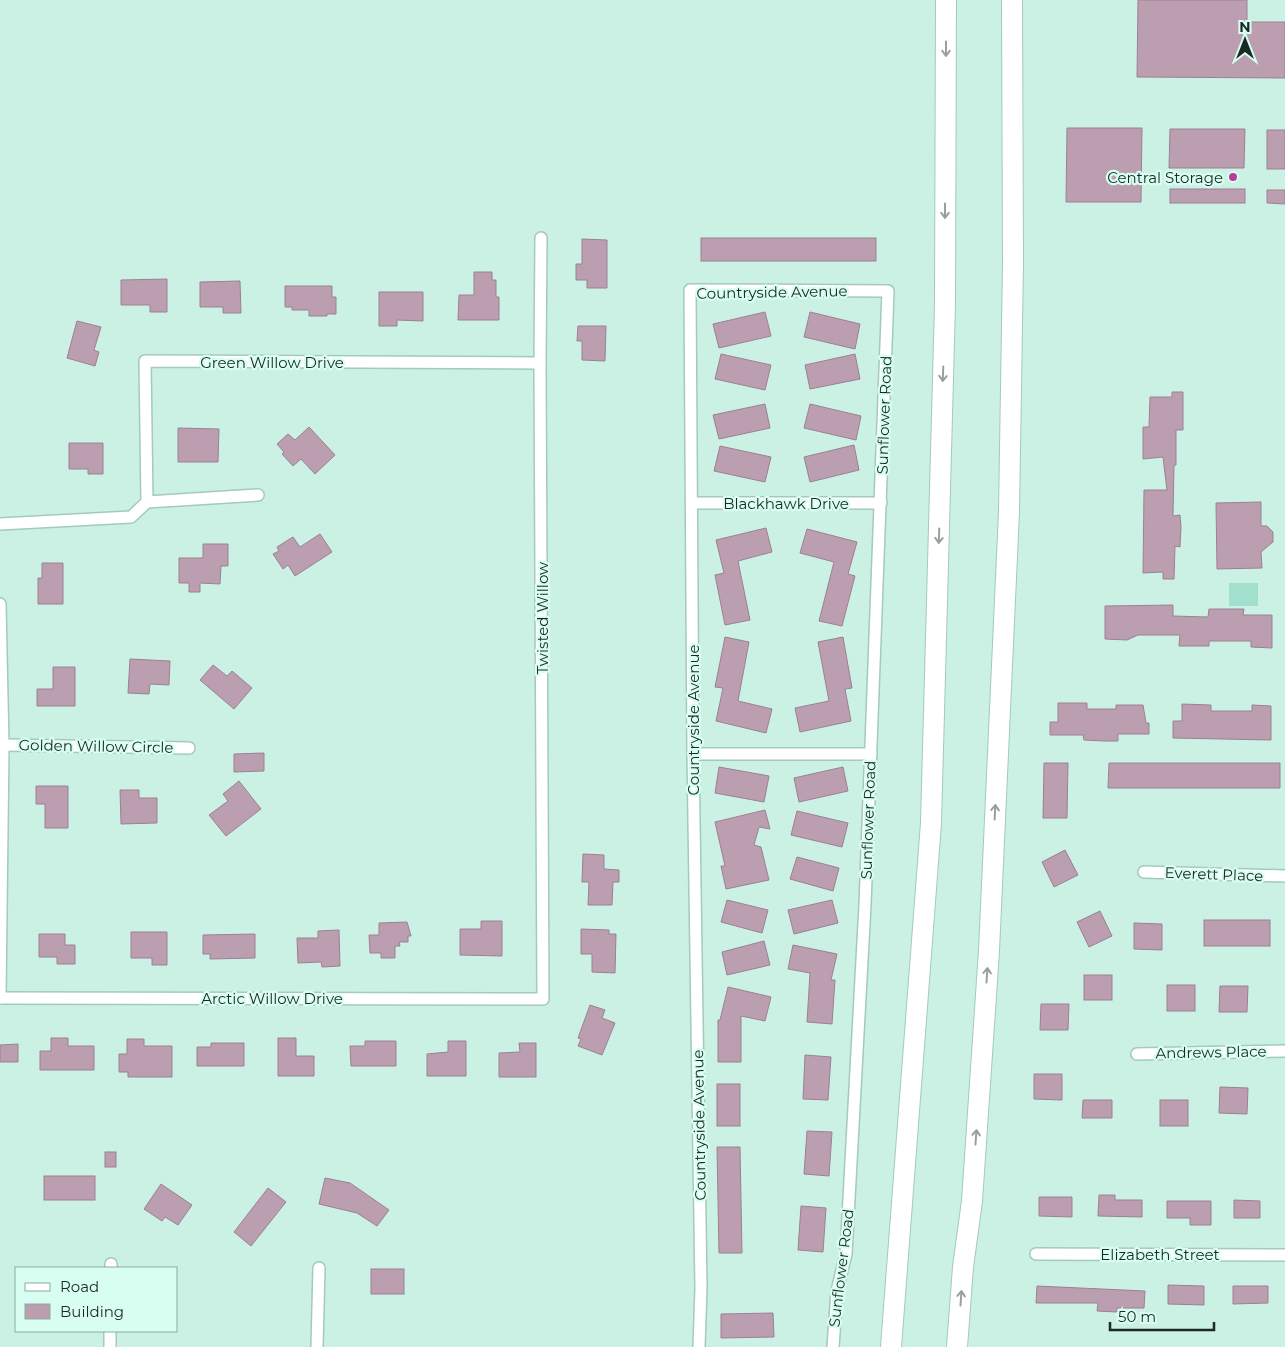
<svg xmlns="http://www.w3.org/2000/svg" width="1285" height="1347" font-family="Montserrat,sans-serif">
	<rect width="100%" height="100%" fill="#cbf1e5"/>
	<!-- green -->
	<rect fill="#a1e0cd" x="1229" y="583" width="29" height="23"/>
	<!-- building -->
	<g fill="#bc9eb1" stroke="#9c8092">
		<polygon points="1138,0 1247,0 1247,22 1285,22 1285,78 1137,77"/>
		<polygon points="1067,128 1142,128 1141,202 1066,202"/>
		<polygon points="1170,129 1245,129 1244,168 1169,168"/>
		<rect x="1267" y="130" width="18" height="39"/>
		<rect x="1170" y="189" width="75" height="14"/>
		<polygon points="1267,190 1285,190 1285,204 1267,203"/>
		<rect x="701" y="238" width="175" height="23"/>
		<polygon points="582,239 607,240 607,288 587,288 587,280 576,280 576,264 582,264"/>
		<polygon points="474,272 492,272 492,280 496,280 496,297 499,297 499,320 458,320 459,295 474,295"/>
		<polygon points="167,279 167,312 150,312 150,305 121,305 121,280"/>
		<polygon points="240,281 241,313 223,313 223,307 200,307 200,282"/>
		<polygon points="285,286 332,286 332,297 336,297 336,314 327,314 327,316 309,316 309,310 292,310 292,307 285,307"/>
		<polygon points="379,292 423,292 423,321 397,320 397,326 379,326"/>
		<polygon points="765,312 771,336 719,348 713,324"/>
		<polygon points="810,312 860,324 855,349 804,337"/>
		<polygon points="77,321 101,327 94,350 99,352 95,366 67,358"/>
		<polygon points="578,326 606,326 605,361 582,360 582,341 577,341"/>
		<polygon points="721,354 771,365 765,390 715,379"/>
		<polygon points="855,354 860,379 810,389 805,365"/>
		<polygon points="1172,392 1183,392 1183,430 1176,430 1176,465 1174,465 1173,516 1180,515 1181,527 1180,547 1175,546 1174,579 1163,579 1163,572 1143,573 1144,490 1167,490 1163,457 1143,459 1143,427 1149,427 1150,397 1172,397"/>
		<polygon points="765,404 770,428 719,439 713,415"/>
		<polygon points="810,404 861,416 856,440 804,428"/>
		<polygon points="309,427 335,455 315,474 301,459 293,466 282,454 284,452 277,444 288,434 295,440"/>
		<polygon points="178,428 219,429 218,462 178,462"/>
		<polygon points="69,443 103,443 103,474 88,474 88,469 69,469"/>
		<polygon points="854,445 859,470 810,482 804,457"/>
		<polygon points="720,446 771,457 765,482 714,471"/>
		<polygon points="1261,502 1261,526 1267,526 1273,532 1273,542 1261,552 1262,568 1217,569 1216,503"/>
		<polygon points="766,528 772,552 738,561 750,620 725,625 715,575 724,573 716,540"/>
		<polygon points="807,529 857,542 848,574 855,576 842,626 819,621 834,562 800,553"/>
		<polygon points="320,534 332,552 295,576 288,565 283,569 273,554 279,551 277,547 293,537 300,547"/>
		<polygon points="203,544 228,544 228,566 221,566 220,584 200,583 200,592 189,592 189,583 179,583 179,558 203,558"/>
		<polygon points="42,563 63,563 63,604 38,604 38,578 42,578"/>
		<polygon points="1173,605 1173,616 1208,617 1209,609 1244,609 1243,615 1272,615 1272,648 1251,647 1251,641 1209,641 1209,646 1179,646 1180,635 1138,635 1127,640 1105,639 1105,606"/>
		<polygon points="725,637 749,642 738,701 772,709 766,733 716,721 723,688 715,687"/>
		<polygon points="843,637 852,688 845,689 851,721 800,732 795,708 829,701 818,642"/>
		<polygon points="130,659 170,661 169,685 150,684 149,694 128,693"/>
		<polygon points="213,665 227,676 232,671 252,688 234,709 200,680"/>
		<polygon points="53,667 75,667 75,706 37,706 37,689 53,689"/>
		<polygon points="1058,703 1087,703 1087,709 1116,709 1116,705 1143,705 1146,723 1149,723 1149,734 1118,734 1118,741 1104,741 1084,740 1083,735 1050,735 1050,722 1058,722"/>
		<polygon points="1182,704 1211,705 1211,711 1252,711 1252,705 1271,706 1271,740 1173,738 1173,721 1182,721"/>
		<polygon points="264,753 264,771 234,772 234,754"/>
		<polygon points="1044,763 1068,763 1067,818 1043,818"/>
		<polygon points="1109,763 1280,763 1280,788 1108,788"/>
		<polygon points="719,767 769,776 764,802 715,793"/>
		<polygon points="843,767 848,791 799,802 794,778"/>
		<polygon points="239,781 261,809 226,836 209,815 228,801 223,794"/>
		<polygon points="36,786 68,786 68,828 45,828 45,804 36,804"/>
		<polygon points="120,790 139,790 139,798 157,798 157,823 121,824"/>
		<polygon points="765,810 770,829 759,827 754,845 761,847 769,880 726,889 721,866 725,866 715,822"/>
		<polygon points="797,811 848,823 842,847 791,835"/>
		<polygon points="1065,850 1078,875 1054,887 1042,862"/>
		<polygon points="583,854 604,855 604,869 619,870 619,882 613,882 612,905 588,905 589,882 582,882"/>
		<polygon points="797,857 839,868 833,891 790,879"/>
		<polygon points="727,900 768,910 762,933 721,922"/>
		<polygon points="832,900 838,923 794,934 788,910"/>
		<polygon points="1100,911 1112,936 1089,947 1077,922"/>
		<rect x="1204" y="920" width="66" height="26"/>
		<polygon points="481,921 502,921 502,956 460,955 460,929 481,929"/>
		<polygon points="407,922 411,936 408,936 408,942 399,942 400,946 395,946 395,958 381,958 381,953 370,953 369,935 379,935 379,923"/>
		<polygon points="1134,923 1162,924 1162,950 1134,949"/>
		<polygon points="581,929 609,930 609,934 616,934 615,973 592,972 592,954 581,954"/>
		<polygon points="339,930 340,966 322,967 321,962 298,963 297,938 318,938 318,931"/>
		<polygon points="131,932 167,932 167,965 152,965 152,958 131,958"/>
		<polygon points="39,934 65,934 65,945 75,945 75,964 57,964 57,957 39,957"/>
		<polygon points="255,934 255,958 210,959 210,954 203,954 203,935"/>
		<polygon points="764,941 770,965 727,975 722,952"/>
		<polygon points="793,945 837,954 831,980 835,980 832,1024 807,1022 810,973 788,969"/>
		<rect x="1084" y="975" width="28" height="25"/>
		<rect x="1167" y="985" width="28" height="26"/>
		<polygon points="1220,986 1248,986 1247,1012 1219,1012"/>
		<polygon points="728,987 771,997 765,1021 741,1016 741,1062 718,1062 718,1020 720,1020"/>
		<polygon points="1041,1004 1069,1004 1068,1030 1040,1030"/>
		<polygon points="590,1005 605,1010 602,1018 615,1023 602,1055 578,1046 581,1039 578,1038"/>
		<polygon points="51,1038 68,1038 68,1046 94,1046 94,1070 40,1070 40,1051 51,1051"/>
		<polygon points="278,1038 296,1038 296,1056 314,1056 314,1076 278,1076"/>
		<polygon points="127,1039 144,1039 144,1046 172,1046 172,1077 128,1077 128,1072 119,1072 119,1054 127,1054"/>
		<polygon points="365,1041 396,1041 396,1066 351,1066 350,1046 365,1046"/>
		<polygon points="448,1041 466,1041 466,1076 427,1076 427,1054 448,1052"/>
		<polygon points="211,1043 244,1043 244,1066 197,1066 197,1047 211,1047"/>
		<polygon points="519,1043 536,1043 536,1077 499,1077 499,1053 520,1052"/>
		<polygon points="18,1044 18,1062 0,1062 0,1045"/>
		<polygon points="805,1055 831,1057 828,1100 803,1099"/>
		<polygon points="1034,1074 1062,1074 1062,1100 1034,1099"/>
		<rect x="717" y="1084" width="23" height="42"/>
		<polygon points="1220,1087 1248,1088 1247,1114 1219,1113"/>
		<polygon points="1083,1100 1112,1100 1112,1118 1082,1118"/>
		<rect x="1160" y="1100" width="28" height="26"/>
		<polygon points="807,1131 832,1132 829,1176 804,1174"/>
		<polygon points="717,1147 740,1147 742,1253 719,1253"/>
		<rect x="105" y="1152" width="11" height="15"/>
		<rect x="44" y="1176" width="51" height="24"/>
		<polygon points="325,1178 350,1183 389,1210 377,1226 357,1213 319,1204"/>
		<polygon points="161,1184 192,1205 178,1225 165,1217 162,1221 144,1209"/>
		<polygon points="268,1188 286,1202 251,1246 234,1232"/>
		<polygon points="1099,1195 1115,1195 1115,1200 1142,1200 1142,1217 1098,1216"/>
		<polygon points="1039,1197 1072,1197 1072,1217 1039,1216"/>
		<polygon points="1234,1200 1260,1201 1260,1218 1234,1218"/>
		<polygon points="1167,1201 1211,1201 1211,1225 1190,1225 1190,1218 1167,1218"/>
		<polygon points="801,1206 826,1208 823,1252 798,1250"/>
		<rect x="371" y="1269" width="33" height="25"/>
		<polygon points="1168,1285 1204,1286 1204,1305 1168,1304"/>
		<polygon points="1037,1286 1145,1291 1144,1308 1117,1308 1117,1312 1097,1311 1098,1303 1036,1303"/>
		<polygon points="1233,1286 1268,1286 1268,1303 1233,1304"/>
		<polygon points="773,1313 774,1337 721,1338 721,1314"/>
	</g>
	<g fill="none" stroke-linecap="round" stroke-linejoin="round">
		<!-- street casing -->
		<g stroke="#a4c9bd" stroke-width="14">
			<g id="street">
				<polyline points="147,502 145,361 540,363"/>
				<polyline points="692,503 881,503"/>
				<polyline points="0,524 131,517 147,502 258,495"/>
				<polyline points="0,604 3,745 0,998"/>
				<polyline points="3,745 189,748"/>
				<polyline points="693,754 871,754"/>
				<polyline points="1144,872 1285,876"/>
				<polyline points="0,998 543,999 540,363 541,238"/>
				<polyline points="1137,1054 1285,1051"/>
				<polyline points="1036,1254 1285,1255"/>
				<polyline points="111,1268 111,1264"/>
				<polyline points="110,1347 110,1331"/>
				<polyline points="317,1347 319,1268"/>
				<polyline points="699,1347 701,1288 693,754 690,290 888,291 865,905 846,1254 837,1291 833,1347"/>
			</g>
		</g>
		<!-- highway casing -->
		<g stroke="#a4c9bd" stroke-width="22">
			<g id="highway">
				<polyline points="891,1347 931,823 945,304 946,0"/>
				<polyline points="957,1347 963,1267 972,1201 989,951 1009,512 1013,263 1012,0"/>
			</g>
		</g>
		<!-- street -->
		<use href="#street" stroke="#fff" stroke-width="11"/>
		<!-- highway -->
		<use href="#highway" stroke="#fff" stroke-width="20"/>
	</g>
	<!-- one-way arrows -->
	<defs><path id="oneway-shaft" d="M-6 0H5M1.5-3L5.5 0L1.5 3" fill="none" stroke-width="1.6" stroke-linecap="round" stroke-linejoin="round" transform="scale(1.25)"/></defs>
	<g stroke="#989f9d">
		<use href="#oneway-shaft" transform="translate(946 49) rotate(90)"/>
		<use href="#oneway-shaft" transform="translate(945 211) rotate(90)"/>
		<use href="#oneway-shaft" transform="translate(943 374) rotate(92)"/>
		<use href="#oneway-shaft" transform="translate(939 536) rotate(92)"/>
		<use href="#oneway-shaft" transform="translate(995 812) rotate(-87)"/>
		<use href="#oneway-shaft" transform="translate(987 975) rotate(-86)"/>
		<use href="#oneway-shaft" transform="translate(976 1137) rotate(-86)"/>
		<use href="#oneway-shaft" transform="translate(961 1298) rotate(-86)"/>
	</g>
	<!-- markers -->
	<circle fill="#b74097" stroke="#d8fef2" stroke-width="2" cx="1233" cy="177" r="5"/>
	<g text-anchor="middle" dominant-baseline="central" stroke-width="4.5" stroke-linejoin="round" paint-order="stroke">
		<!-- poi labels -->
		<g font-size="15" fill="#1b2925" stroke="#d8fef2" text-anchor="end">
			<text x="1223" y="177">Central Storage</text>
		</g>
		<!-- street labels -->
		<g font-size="15" fill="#1b2925" stroke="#d8fef2">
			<text transform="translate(772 292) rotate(-1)">Countryside Avenue</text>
			<text x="272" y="362">Green Willow Drive</text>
			<text transform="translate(884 415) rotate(-88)">Sunflower Road</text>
			<text x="786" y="503">Blackhawk Drive</text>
			<text transform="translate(542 618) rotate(-90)">Twisted Willow</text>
			<text transform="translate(693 720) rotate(-90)">Countryside Avenue</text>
			<text transform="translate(96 746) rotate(1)">Golden Willow Circle</text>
			<text transform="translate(868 820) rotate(-88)">Sunflower Road</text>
			<text transform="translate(1214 874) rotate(2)">Everett Place</text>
			<text x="272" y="998">Arctic Willow Drive</text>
			<text transform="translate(1211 1052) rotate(-1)">Andrews Place</text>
			<text transform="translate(699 1125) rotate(-91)">Countryside Avenue</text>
			<text x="1160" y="1254">Elizabeth Street</text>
			<text transform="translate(841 1268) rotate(-83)">Sunflower Road</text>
		</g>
	</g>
	<!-- legend -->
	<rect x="15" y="1267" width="162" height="65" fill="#d8fef2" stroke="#8ca9a0"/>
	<rect x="25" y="1283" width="25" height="8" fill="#ffffff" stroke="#8ca9a0"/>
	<text x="60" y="1292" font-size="15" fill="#1b2925">Road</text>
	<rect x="25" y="1304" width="25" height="15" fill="#bc9eb1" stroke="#8ca9a0"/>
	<text x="60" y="1317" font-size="15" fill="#1b2925">Building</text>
	<!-- north arrow -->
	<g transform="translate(1245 40)" stroke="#d8fef2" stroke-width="4" paint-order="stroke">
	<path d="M0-4L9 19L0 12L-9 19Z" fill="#1b2925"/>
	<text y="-8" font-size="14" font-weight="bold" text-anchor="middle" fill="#1b2925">N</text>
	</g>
	<!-- scale -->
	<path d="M1110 1322v8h104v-8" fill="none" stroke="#1b2925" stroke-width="2.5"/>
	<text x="1118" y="1322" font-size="15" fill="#1b2925" stroke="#d8fef2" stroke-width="4" paint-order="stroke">50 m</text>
</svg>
